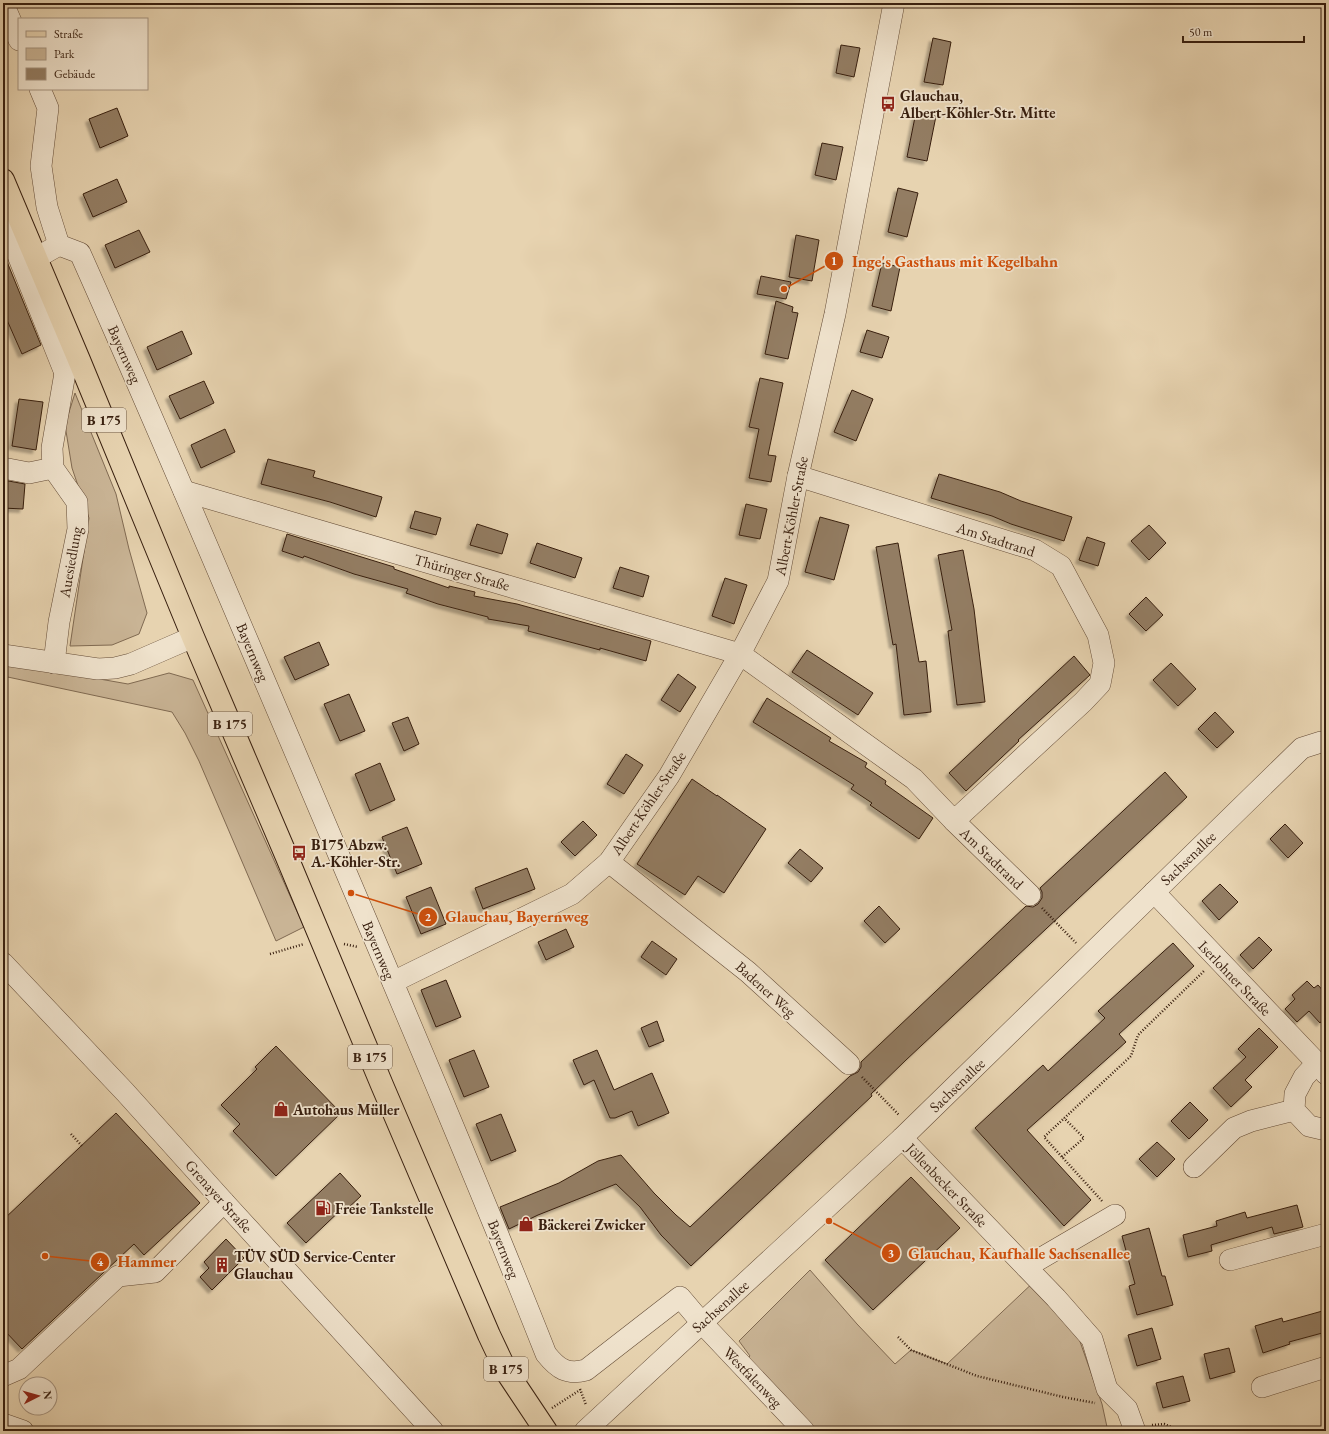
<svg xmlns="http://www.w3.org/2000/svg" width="1329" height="1434" font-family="'EB Garamond',serif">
	<defs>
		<filter id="shadow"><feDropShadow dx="-3.5" dy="3.5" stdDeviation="1" flood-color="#0004"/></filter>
	</defs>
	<rect width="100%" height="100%" fill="#e7d3b0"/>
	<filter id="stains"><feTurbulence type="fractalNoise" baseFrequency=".005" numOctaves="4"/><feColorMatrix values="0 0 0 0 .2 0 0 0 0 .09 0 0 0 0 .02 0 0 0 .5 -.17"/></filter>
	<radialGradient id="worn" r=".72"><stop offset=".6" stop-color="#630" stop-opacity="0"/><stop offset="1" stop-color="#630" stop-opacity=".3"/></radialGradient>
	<!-- green -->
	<g fill="#c9b495" stroke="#806a52">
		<polygon points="75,393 116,494 129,549 147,613 139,634 112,645 70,646 89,518 72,468 65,425"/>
		<polygon points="3,662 128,684 169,673 193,680 304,927 276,941 199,761 185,733 172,712 3,676"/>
		<polygon points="810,1270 857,1324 895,1364 911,1350 947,1364 1038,1278 1077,1333 1102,1404 1107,1427 1114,1431 810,1431 744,1362 750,1356 739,1341"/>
	</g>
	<!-- building -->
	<g fill="#937d63" stroke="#381f0f" filter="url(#shadow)">
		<polygon points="933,38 951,42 943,85 924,82"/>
		<polygon points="841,45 860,48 854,77 836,73"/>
		<polygon points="117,108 128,136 100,148 89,119"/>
		<polygon points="916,112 936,116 927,161 907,157"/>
		<polygon points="822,143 843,147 836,180 815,175"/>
		<polygon points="117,179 127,202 93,217 83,194"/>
		<polygon points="898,188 918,193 907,237 888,232"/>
		<polygon points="139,230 150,252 115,268 105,245"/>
		<polygon points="796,235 819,240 812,281 789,277"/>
		<polygon points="3,252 41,345 22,354 3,311"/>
		<polygon points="882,263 900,267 891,311 872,306"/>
		<polygon points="761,276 791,282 786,299 757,294"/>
		<polygon points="776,301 793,307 792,312 798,313 788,359 765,354"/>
		<polygon points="867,330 889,337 882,358 860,352"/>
		<polygon points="182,331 192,354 157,370 147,347"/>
		<polygon points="760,378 783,383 768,455 776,456 771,482 749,478 759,429 749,427"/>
		<polygon points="204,381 214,403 180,419 169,396"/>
		<polygon points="852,390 873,399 856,441 834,432"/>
		<polygon points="19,399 43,402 36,450 12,446"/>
		<polygon points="225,429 235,452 201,468 191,445"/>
		<polygon points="268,459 315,471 313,477 382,497 376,517 330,502 261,484"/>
		<polygon points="939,474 1000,492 1021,501 1072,517 1064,541 1011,524 992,516 931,498"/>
		<polygon points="3,480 25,484 23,509 3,508"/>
		<polygon points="746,504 767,509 760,539 739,535"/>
		<polygon points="415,511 441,518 436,535 410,528"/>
		<polygon points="820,517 849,525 834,580 805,572"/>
		<polygon points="477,524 508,534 502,554 470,545"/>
		<polygon points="1149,525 1166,543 1149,560 1131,541"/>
		<polygon points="287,534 394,567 394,569 449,588 449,586 475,592 474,596 517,604 651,641 646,661 600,648 600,650 528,631 529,626 488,619 488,617 438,604 406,593 408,589 354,574 304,556 303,558 282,551"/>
		<polygon points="1087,537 1105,543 1098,566 1079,560"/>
		<polygon points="537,543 582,558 575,578 530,563"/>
		<polygon points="898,543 919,662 926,661 931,712 904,715 896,644 893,645 876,547"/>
		<polygon points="963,550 974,609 985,702 957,705 948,631 952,630 938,555"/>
		<polygon points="620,567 649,576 643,597 613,588"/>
		<polygon points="725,578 747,585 734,624 712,616"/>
		<polygon points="1146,597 1163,615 1146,631 1129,614"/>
		<polygon points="319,642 329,665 295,680 284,657"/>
		<polygon points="807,650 873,693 858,715 792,672"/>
		<polygon points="1074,656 1090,675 1018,740 1019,741 966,791 949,773"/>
		<polygon points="1171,663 1196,689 1178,706 1153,680"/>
		<polygon points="678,674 696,687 680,712 661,700"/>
		<polygon points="349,694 365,731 340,741 324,704"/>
		<polygon points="767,698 831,738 829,741 867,763 865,767 886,781 885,784 933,818 919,839 870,805 872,803 851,789 854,785 753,722"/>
		<polygon points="1215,712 1234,732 1217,748 1198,729"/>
		<polygon points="408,717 419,744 404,751 392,723"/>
		<polygon points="626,754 643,765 624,794 607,784"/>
		<polygon points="380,763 395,800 370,811 355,774"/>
		<polygon points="1165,772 1187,797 906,1060 871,1094 872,1096 691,1266 661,1235 640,1207 616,1184 538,1215 509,1229 500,1207 559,1183 598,1161 621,1155 654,1193 676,1215 690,1227 850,1076 858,1072 861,1067 861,1062 1026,906 1033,907 1038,904 1042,898 1042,892 1040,888"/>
		<polygon points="692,779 717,796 717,795 766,829 724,893 698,876 685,895 637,864"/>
		<polygon points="583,821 597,835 575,856 561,842"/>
		<polygon points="1285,824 1303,843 1288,858 1270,839"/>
		<polygon points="407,827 422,864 397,874 382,837"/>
		<polygon points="800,849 823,868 811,882 788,863"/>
		<polygon points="527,868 535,889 483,909 475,888"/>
		<polygon points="1220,884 1238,902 1219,920 1202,901"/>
		<polygon points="431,887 446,924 421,934 406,897"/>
		<polygon points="879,906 900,929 885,943 864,921"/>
		<polygon points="566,929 574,947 546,960 538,942"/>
		<polygon points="1259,937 1272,950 1253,969 1240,955"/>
		<polygon points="652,941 677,959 666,975 641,957"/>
		<polygon points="1173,943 1194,966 1119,1034 1126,1042 1027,1130 1091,1200 1064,1226 975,1128 1043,1065 1048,1071 1105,1018 1098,1011"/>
		<polygon points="446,980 461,1017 436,1027 421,990"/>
		<polygon points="1307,981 1314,988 1318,985 1326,994 1326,1016 1320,1023 1309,1011 1297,1022 1285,1009 1295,999 1292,995"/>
		<polygon points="657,1021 664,1041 649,1047 641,1028"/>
		<polygon points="1259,1028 1278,1047 1245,1080 1252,1087 1231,1107 1213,1088 1246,1057 1238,1049"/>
		<polygon points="276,1046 341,1113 276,1176 233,1131 240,1124 221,1105 257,1069 255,1067"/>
		<polygon points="474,1050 489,1087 464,1097 449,1060"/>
		<polygon points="597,1050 614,1090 652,1073 669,1113 638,1126 632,1111 615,1118 610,1118 594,1080 584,1085 573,1060"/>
		<polygon points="1190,1102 1208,1120 1189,1139 1171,1121"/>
		<polygon points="116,1113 200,1203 144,1255 134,1244 22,1349 3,1329 3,1220"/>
		<polygon points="501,1114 516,1151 491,1161 476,1124"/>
		<polygon points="1157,1142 1175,1159 1157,1177 1139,1159"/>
		<polygon points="340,1173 361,1196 347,1209 345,1206 306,1243 287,1223"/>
		<polygon points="911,1177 960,1228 873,1310 825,1260"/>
		<polygon points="1297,1205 1303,1227 1274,1234 1272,1227 1211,1245 1212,1251 1188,1257 1183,1235 1217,1226 1216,1221 1245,1212 1247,1218"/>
		<polygon points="1149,1228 1162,1276 1165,1276 1173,1305 1137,1315 1129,1286 1135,1284 1122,1236"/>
		<polygon points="226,1239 244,1258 212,1290 200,1277 209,1268 204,1262"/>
		<polygon points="1326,1310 1326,1332 1289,1342 1290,1344 1263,1353 1255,1326 1282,1318 1283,1322"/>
		<polygon points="1152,1328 1161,1359 1137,1366 1128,1335"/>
		<polygon points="1229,1348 1235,1372 1210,1379 1204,1354"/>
		<polygon points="1183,1376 1190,1401 1163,1408 1156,1383"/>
	</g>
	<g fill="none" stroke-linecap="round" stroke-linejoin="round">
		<!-- minor casing -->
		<g stroke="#644c37" stroke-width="22">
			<g id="minor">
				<polyline points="3,3 19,40"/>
				<polyline points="40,89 48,108 41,166 47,207 59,245"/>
				<polyline points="3,218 65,373"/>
				<path d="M36,258L59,245L80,253C156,423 228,595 301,766C384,962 468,1157 546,1354C558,1369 567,1375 586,1370L680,1297L702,1323L804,1431"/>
				<polyline points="3,468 29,473 53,468"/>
				<polyline points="184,491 740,654 914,779 954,821 1083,702 1100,684 1104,663 1098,635 1061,566 1035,550 798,476"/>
				<polyline points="3,655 98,669 115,668 131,664 193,637"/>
				<polyline points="54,663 59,622 78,529 77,502 53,468 52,448 65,373 79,360"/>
				<polyline points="954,821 1030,895"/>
				<polyline points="609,862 748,972 849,1064"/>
				<polyline points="1154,892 1317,1063 1326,1074"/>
				<polyline points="3,963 125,1092 224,1202 433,1431"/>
				<polyline points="393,982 572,894 609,862 669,776 740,654 778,581 798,476 835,314 894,3"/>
				<polyline points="1317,1063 1304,1077 1295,1094 1294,1110 1309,1126 1326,1130"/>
				<polyline points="902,1138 1026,1267 1115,1215"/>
				<polyline points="1194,1167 1234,1128 1251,1121 1294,1110"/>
				<polyline points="1230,1260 1326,1234"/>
				<polyline points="1026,1267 1056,1298 1092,1339 1107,1389 1127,1409 1135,1431"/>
				<polyline points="3,1376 19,1369 118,1276 155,1272 224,1202"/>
				<polyline points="1262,1387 1326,1367"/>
				<polyline points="3,1424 23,1431"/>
				<polyline points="585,1431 902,1138 1302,748 1321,742 1326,743"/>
			</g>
		</g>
		<!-- major casing -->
		<g stroke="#381f0f" stroke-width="24">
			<polyline id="major" points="3,180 79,360 193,637 286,855 382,1085 489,1335 506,1371 546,1431"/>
		</g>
		<!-- path -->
		<g stroke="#381f0f" stroke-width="2.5" stroke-dasharray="1 2" stroke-linecap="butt">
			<polyline points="1042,908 1076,943"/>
			<polyline points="344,944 358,947"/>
			<polyline points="270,954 304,944"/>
			<polyline points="862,1077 899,1115"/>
			<polyline points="71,1134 82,1146"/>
			<polyline points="1062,1157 1084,1138 1064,1118"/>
			<polyline points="1102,1201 1044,1137 1131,1056 1138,1035 1204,971"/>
			<polyline points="898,1337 911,1350 977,1376 1063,1397 1095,1403"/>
			<polyline points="580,1389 586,1405"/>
			<polyline points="552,1408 580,1390"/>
			<polyline points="1152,1425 1164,1424 1181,1431"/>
		</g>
		<!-- minor -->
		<use href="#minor" stroke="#efe2cc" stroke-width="21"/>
		<!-- major -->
		<use href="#major" stroke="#e7d3b0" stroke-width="22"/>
	</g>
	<!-- icons -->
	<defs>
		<g id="bus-bare" transform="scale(1.2)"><path d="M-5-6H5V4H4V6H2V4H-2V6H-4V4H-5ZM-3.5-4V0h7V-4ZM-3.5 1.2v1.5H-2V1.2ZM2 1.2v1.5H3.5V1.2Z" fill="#8f2418" stroke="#efe2cc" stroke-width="2.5" paint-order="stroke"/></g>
		<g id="shop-bare" transform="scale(1.2)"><path d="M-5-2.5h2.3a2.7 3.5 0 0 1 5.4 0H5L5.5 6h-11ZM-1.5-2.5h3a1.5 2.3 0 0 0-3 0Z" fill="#8f2418" stroke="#efe2cc" stroke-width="2.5" paint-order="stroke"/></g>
		<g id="fuel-bare" transform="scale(1.2)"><path d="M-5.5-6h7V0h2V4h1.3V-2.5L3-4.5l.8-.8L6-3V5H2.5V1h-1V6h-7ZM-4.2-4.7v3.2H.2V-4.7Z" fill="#8f2418" stroke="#efe2cc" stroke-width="2.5" paint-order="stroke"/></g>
		<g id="building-bare" transform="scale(1.2)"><path d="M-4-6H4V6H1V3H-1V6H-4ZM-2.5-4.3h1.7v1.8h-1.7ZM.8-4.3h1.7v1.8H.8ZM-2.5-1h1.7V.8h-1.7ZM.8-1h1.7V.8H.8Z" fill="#8f2418" stroke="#efe2cc" stroke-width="2.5" paint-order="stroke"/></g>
	</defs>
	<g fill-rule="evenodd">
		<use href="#bus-bare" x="888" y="104"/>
		<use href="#bus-bare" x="299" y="853"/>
		<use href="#shop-bare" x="281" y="1109"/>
		<use href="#fuel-bare" x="323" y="1208"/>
		<use href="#shop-bare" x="526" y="1224"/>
		<use href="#building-bare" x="222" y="1265"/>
	</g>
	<g text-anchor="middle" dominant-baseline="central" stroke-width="3.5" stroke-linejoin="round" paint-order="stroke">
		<!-- shield labels -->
		<g fill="#efe2cc" stroke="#6f5a48" stroke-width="1">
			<rect x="82" y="408" width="44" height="24" rx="3"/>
			<rect x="208" y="712" width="44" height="24" rx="3"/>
			<rect x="348" y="1045" width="44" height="24" rx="3"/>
			<rect x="484" y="1357" width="44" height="24" rx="3"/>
		</g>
		<g font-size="14" font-weight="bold" fill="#381f0f">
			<text x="104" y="420">B 175</text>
			<text x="230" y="724">B 175</text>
			<text x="370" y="1057">B 175</text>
			<text x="506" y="1369">B 175</text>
		</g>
		<!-- poi labels -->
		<g font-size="15" font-weight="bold" fill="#381f0f" stroke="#efe2cc" text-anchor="start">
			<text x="900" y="95">Glauchau,<tspan x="900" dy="17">Albert-Köhler-Str. Mitte</tspan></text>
			<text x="311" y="844">B175 Abzw.<tspan x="311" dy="17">A.-Köhler-Str.</tspan></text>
			<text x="293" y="1109">Autohaus Müller</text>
			<text x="335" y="1208">Freie Tankstelle</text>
			<text x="538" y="1224">Bäckerei Zwicker</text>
			<text x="234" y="1256">TÜV SÜD Service-Center<tspan x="234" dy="17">Glauchau</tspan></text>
		</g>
		<!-- street labels -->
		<g font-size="15" fill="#381f0f" stroke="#efe2cc">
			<text transform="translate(125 354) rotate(66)">Bayernweg</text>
			<text transform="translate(791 516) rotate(-79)">Albert-Köhler-Straße</text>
			<text transform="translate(996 539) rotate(18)">Am Stadtrand</text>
			<text transform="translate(70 562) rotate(-80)">Auesiedlung</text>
			<text transform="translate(462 572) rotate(16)">Thüringer Straße</text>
			<text transform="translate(253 652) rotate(67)">Bayernweg</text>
			<text transform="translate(648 803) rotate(-56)">Albert-Köhler-Straße</text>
			<text transform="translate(992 858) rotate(44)">Am Stadtrand</text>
			<text transform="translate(1188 858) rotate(-44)">Sachsenallee</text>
			<text transform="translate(379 950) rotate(67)">Bayernweg</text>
			<text transform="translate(1235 978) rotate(46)">Iserlohner Straße</text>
			<text transform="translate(766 989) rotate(42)">Badener Weg</text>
			<text transform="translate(957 1085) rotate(-44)">Sachsenallee</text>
			<text transform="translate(947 1185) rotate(46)">Jöllenbecker Straße</text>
			<text transform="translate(219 1196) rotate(48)">Grenayer Straße</text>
			<text transform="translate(504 1249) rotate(68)">Bayernweg</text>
			<text transform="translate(720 1306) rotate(-42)">Sachsenallee</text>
			<text transform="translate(753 1377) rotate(46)">Westfalenweg</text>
		</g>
	</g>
	<!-- callouts -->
	<path fill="none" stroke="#ce500c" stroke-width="1.5" d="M784 289L834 261M351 893L428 917M829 1221L891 1253M45 1256L100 1262"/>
	<g fill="#ce500c" stroke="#efe2cc" stroke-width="1.5">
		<circle cx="784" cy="289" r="4"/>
		<circle cx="351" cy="893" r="4"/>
		<circle cx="829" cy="1221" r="4"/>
		<circle cx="45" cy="1256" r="4"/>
		<circle cx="834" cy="261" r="10"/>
		<circle cx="428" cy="917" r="10"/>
		<circle cx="891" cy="1253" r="10"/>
		<circle cx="100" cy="1262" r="10"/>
	</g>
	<g font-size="12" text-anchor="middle" font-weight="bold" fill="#fff">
		<text x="834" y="265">1</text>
		<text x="428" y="921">2</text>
		<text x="891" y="1257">3</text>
		<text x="100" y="1266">4</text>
	</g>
	<g font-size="16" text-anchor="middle" font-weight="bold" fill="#ce500c" stroke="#efe2cc" stroke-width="3.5" stroke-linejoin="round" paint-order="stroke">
		<text x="955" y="267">Inge's Gasthaus mit Kegelbahn</text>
		<text x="517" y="922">Glauchau, Bayernweg</text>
		<text x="1019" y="1259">Glauchau, Kaufhalle Sachsenallee</text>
		<text x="147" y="1267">Hammer</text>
	</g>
	<!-- margin -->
	<rect width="1329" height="1434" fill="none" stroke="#e7d3b0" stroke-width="16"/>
	<rect x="4" y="4" width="1321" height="1426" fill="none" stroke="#381f0f" stroke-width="2"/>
	<rect x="8" y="8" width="1313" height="1418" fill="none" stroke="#381f0f"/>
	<!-- legend -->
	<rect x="18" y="18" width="130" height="72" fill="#efe2cc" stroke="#a69480"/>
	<rect x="26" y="31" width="20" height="6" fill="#e7d3b0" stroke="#a69480"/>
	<text x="54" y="38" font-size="12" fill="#381f0f">Straße</text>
	<rect x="26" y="48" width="20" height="12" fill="#c9b495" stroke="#a69480"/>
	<text x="54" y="58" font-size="12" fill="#381f0f">Park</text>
	<rect x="26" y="68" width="20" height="12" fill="#937d63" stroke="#a69480"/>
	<text x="54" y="78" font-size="12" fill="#381f0f">Gebäude</text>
	<!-- north arrow -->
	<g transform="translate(38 1396) rotate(84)"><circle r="19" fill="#efe2cc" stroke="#a69480"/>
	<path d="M0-3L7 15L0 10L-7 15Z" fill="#8f2418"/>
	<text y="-6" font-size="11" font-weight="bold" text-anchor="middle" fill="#381f0f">N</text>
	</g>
	<!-- scale -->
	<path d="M1183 36v6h121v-6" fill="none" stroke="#381f0f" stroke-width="2"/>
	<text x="1189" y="36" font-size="12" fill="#381f0f" stroke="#efe2cc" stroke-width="3" paint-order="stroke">50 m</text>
	<rect width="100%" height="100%" filter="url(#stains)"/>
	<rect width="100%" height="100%" fill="url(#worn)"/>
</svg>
